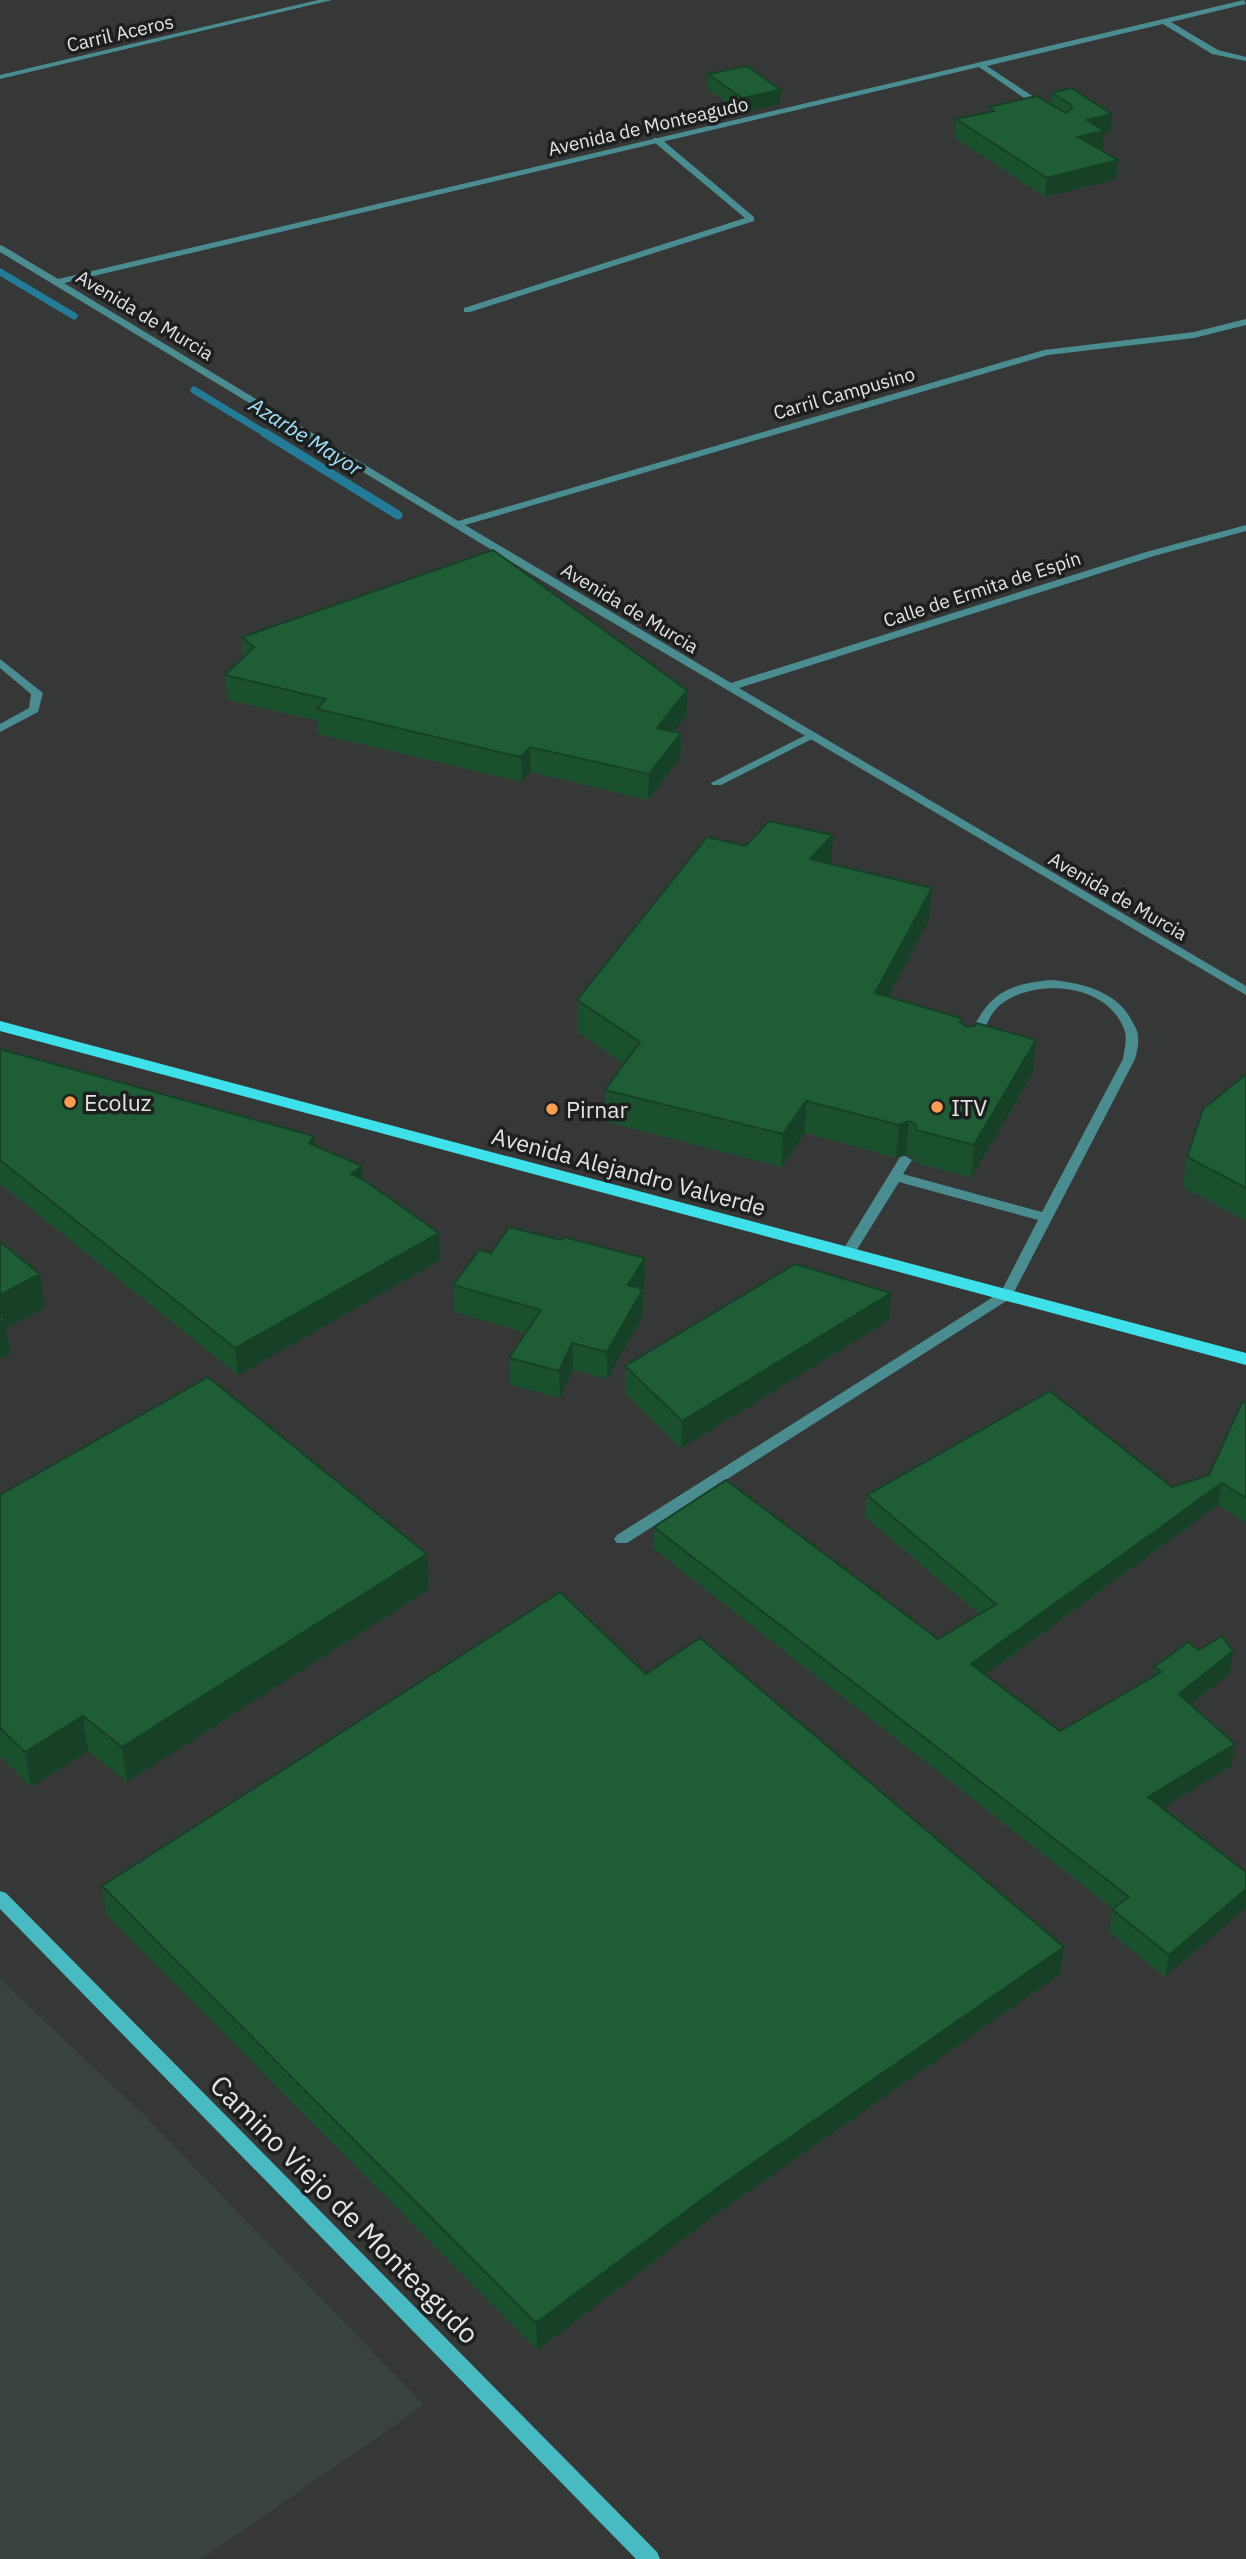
<svg xmlns="http://www.w3.org/2000/svg" width="1246" height="2559" font-family="'IBM Plex Sans',sans-serif">
	<rect width="100%" height="100%" fill="#353837"/>
	<!-- built -->
	<polygon fill="#394340" points="0,1979 145,2116 424,2405 201,2559 0,2559"/>
	<g fill="none" stroke-linecap="round" stroke-linejoin="round">
		<!-- stream-far1 -->
		<g stroke="#247b98" stroke-width="7">
			<polyline points="0,272 74,316"/>
			<polyline points="194,390 268,435"/>
		</g>
		<!-- stream -->
		<polyline stroke="#247b98" stroke-width="9" points="265,433 398,515"/>
		<!-- lane -->
		<g fill="#4a8c90" fill-rule="evenodd">
			<polygon points="654,138 660,138 754,217 754,221 470,312 464,312 464,308 745,218 654,142"/>
			<polygon points="812,732 818,735 816,737 721,785 713,785 711,783"/>
			<path d="M1051,980C1082,983 1117,991 1132,1021C1135,1026 1138,1031 1138,1037C1139,1044 1137,1052 1135,1059L1011,1298L627,1543H617L614,1539L617,1535L1001,1292L1038,1220L899,1182L853,1256L848,1258L841,1253L900,1157L905,1156L912,1160L903,1174L1042,1212L1123,1059C1124,1051 1127,1040 1125,1032C1110,983 1035,977 1000,1005C989,1014 985,1030 978,1042H968L967,1039C989,996 1001,985 1051,980Z"/>
		</g>
		<!-- street -->
		<g fill="#4a8c90" fill-rule="evenodd">
			<polygon points="318,0 332,0 0,79 0,75"/>
			<polygon points="1244,0 1246,4 1171,22 1218,50 1246,57 1246,61 1212,54 1163,24 987,66 1037,99 1039,107 1044,111 1040,114 1032,110 1030,102 979,67 64,283 458,521 1044,350 1194,332 1246,319 1246,325 1194,338 1048,355 465,525 731,683 1146,552 1246,525 1246,531 1154,556 739,688 1246,986 1246,995 576,601 0,252 0,245 3,246 58,279"/>
			<polygon points="0,659 43,693 38,712 0,732 0,724 29,708 31,694 0,668"/>
		</g>
		<!-- secondary -->
		<polygon fill="#48bbc2" fill-rule="evenodd" points="0,1891 6,1893 657,2552 660,2559 636,2559 0,1909"/>
		<!-- primary -->
		<polygon fill="#3ee0e9" fill-rule="evenodd" points="0,1021 1246,1353 1246,1365 0,1031"/>
	</g>
	<!-- wall -->
	<g fill="#1b502e">
		<polygon points="708,74 780,104 741,113 708,89"/>
		<polygon points="1071,88 1111,132 1104,134 1103,150 1101,150 1118,160 1116,179 1045,197 955,138 956,119 989,112 989,107 1051,105 1052,93"/>
		<polygon points="242,637 687,715 673,732 681,733 680,758 648,800 530,772 522,782 318,734 318,721 228,700 225,675 243,657"/>
		<polygon points="833,835 831,864 929,920 888,997 961,1022 1033,1072 971,1178 914,1162 913,1158 906,1154 896,1158 805,1133 782,1167 606,1122 605,1090 624,1064 577,1032 577,1000 746,846"/>
		<polygon points="0,1049 314,1136 315,1146 362,1166 363,1180 440,1260 238,1375 0,1184"/>
		<polygon points="1246,1074 1246,1221 1183,1187 1187,1157"/>
		<polygon points="491,1253 645,1258 645,1285 642,1289 643,1316 607,1379 573,1370 560,1398 510,1385 509,1358 526,1333 454,1312 453,1285"/>
		<polygon points="889,1320 681,1448 625,1393 625,1366"/>
		<polygon points="1246,1403 1246,1523 1218,1505 985,1675 1060,1731 1153,1677 1154,1667 1199,1650 1233,1651 1229,1674 1191,1704 1231,1766 1162,1808 1246,1872 1165,1977 1109,1932 1113,1909 654,1549 654,1527 938,1639 979,1614 865,1517 867,1495 1172,1487 1209,1475"/>
		<polygon points="0,1495 427,1554 429,1589 127,1782 88,1751 31,1787 0,1756"/>
		<polygon points="646,1674 1064,1947 1060,1974 716,2214 537,2350 106,1914 102,1886"/>
	</g>
	<!-- shaded-wall -->
	<g fill="#164126">
		<polygon points="781,90 780,104 741,113 742,98"/>
		<polygon points="1112,114 1111,132 1104,134 1103,150 1076,155 1078,137 1087,120"/>
		<polygon points="1118,160 1116,179 1045,197 1047,178"/>
		<polygon points="687,690 687,715 657,753 657,728"/>
		<polygon points="681,733 680,758 648,800 649,774"/>
		<polygon points="530,747 530,772 522,782 521,757"/>
		<polygon points="833,835 831,866 810,859"/>
		<polygon points="932,888 929,920 873,1025 875,993"/>
		<polygon points="1036,1040 1033,1072 971,1178 974,1145"/>
		<polygon points="806,1101 805,1133 782,1167 783,1134"/>
		<polygon points="909,1121 906,1154 896,1158 899,1125"/>
		<polygon points="314,1136 316,1162 309,1143"/>
		<polygon points="362,1166 364,1193 351,1174"/>
		<polygon points="439,1233 440,1260 238,1375 235,1348"/>
		<polygon points="645,1258 645,1285 628,1312 628,1285"/>
		<polygon points="40,1274 45,1308 6,1328 11,1353 0,1359 0,1295"/>
		<polygon points="643,1289 643,1316 607,1379 607,1352"/>
		<polygon points="891,1293 889,1320 681,1448 682,1421"/>
		<polygon points="572,1343 573,1370 560,1398 559,1371"/>
		<polygon points="1222,1483 1218,1505 969,1686 971,1664"/>
		<polygon points="427,1554 429,1589 127,1782 122,1747"/>
		<polygon points="1233,1651 1229,1674 1175,1716 1179,1694"/>
		<polygon points="83,1716 88,1751 31,1787 25,1752"/>
		<polygon points="1235,1744 1231,1766 1144,1819 1148,1797"/>
		<polygon points="1246,1889 1246,1908 1165,1977 1169,1955"/>
		<polygon points="1064,1947 1060,1974 716,2214 537,2350 536,2323 717,2188"/>
	</g>
	<!-- building -->
	<g fill="#1f5d36" stroke="#164126" stroke-width="2">
		<polygon points="747,66 781,90 742,98 708,74"/>
		<polygon points="1071,88 1112,114 1087,120 1104,131 1078,137 1118,160 1047,178 956,119 994,111 989,107 1036,96 1066,113 1072,108 1071,105 1052,93"/>
		<polygon points="493,550 687,690 657,728 681,733 649,774 530,747 521,757 317,709 326,699 225,675 254,647 242,637"/>
		<polygon points="769,821 833,835 810,859 932,888 875,993 961,1018 960,1022 967,1027 974,1026 977,1023 1036,1040 974,1145 916,1130 916,1125 909,1121 899,1125 806,1101 783,1134 605,1090 640,1042 577,1000 707,837 746,846"/>
		<polygon points="0,1049 314,1136 309,1143 362,1166 351,1174 364,1180 439,1233 235,1348 0,1160"/>
		<polygon points="1246,1074 1246,1188 1187,1157 1203,1109"/>
		<polygon points="509,1227 561,1240 564,1237 645,1258 628,1285 643,1289 607,1352 572,1343 559,1371 509,1358 541,1310 453,1285 479,1250 491,1253"/>
		<polygon points="0,1242 40,1274 0,1295"/>
		<polygon points="795,1264 891,1293 682,1421 625,1366"/>
		<polygon points="0,1315 5,1320 0,1322"/>
		<polygon points="208,1377 427,1554 122,1747 83,1716 25,1752 0,1728 0,1495"/>
		<polygon points="1050,1391 1172,1487 1209,1475 1242,1402 1246,1403 1246,1498 1222,1483 971,1664 1060,1731 1161,1672 1154,1667 1188,1642 1199,1650 1222,1636 1233,1651 1179,1694 1235,1744 1148,1797 1246,1872 1246,1889 1169,1955 1112,1909 1129,1897 654,1527 726,1480 938,1639 996,1604 867,1495"/>
		<polygon points="560,1592 646,1674 700,1638 1064,1947 717,2188 536,2323 102,1886"/>
	</g>
	<!-- markers -->
	<g fill="#fc9d54" stroke="#1d1f1f" stroke-width="2.5">
		<circle cx="70" cy="1102" r="7"/>
		<circle cx="937" cy="1107" r="7"/>
		<circle cx="552" cy="1109" r="7"/>
	</g>
	<g text-anchor="middle" dominant-baseline="central" stroke-width="7" stroke-linejoin="round" paint-order="stroke">
		<!-- far-street labels -->
		<g font-size="19" fill="#e2e4e4" stroke="#1d1f1f">
			<text transform="translate(120 33) rotate(-13)">Carril Aceros</text>
			<text transform="translate(648 126) rotate(-13)">Avenida de Monteagudo</text>
			<text transform="translate(145 315) rotate(31)">Avenida de Murcia</text>
			<text transform="translate(844 393) rotate(-16)">Carril Campusino</text>
			<text transform="translate(982 589) rotate(-18)">Calle de Ermita de Espín</text>
			<text transform="translate(630 608) rotate(31)">Avenida de Murcia</text>
			<text transform="translate(1118 896) rotate(30)">Avenida de Murcia</text>
		</g>
		<!-- far-water labels -->
		<g font-size="21" font-style="italic" fill="#a3e2fb" stroke="#1d1f1f">
			<text transform="translate(306 436) rotate(32)">Azarbe Mayor</text>
		</g>
		<!-- poi labels -->
		<g font-size="23" fill="#e2e4e4" stroke="#1d1f1f" text-anchor="start">
			<text x="84" y="1102">Ecoluz</text>
			<text x="951" y="1107">ITV</text>
			<text x="566" y="1109">Pirnar</text>
		</g>
		<!-- street labels -->
		<g font-size="23" fill="#e2e4e4" stroke="#1d1f1f">
			<text transform="translate(629 1171) rotate(15)">Avenida Alejandro Valverde</text>
		</g>
		<!-- near-street labels -->
		<g font-size="28" fill="#e2e4e4" stroke="#1d1f1f">
			<text transform="translate(345 2209) rotate(45)">Camino Viejo de Monteagudo</text>
		</g>
	</g>
</svg>
